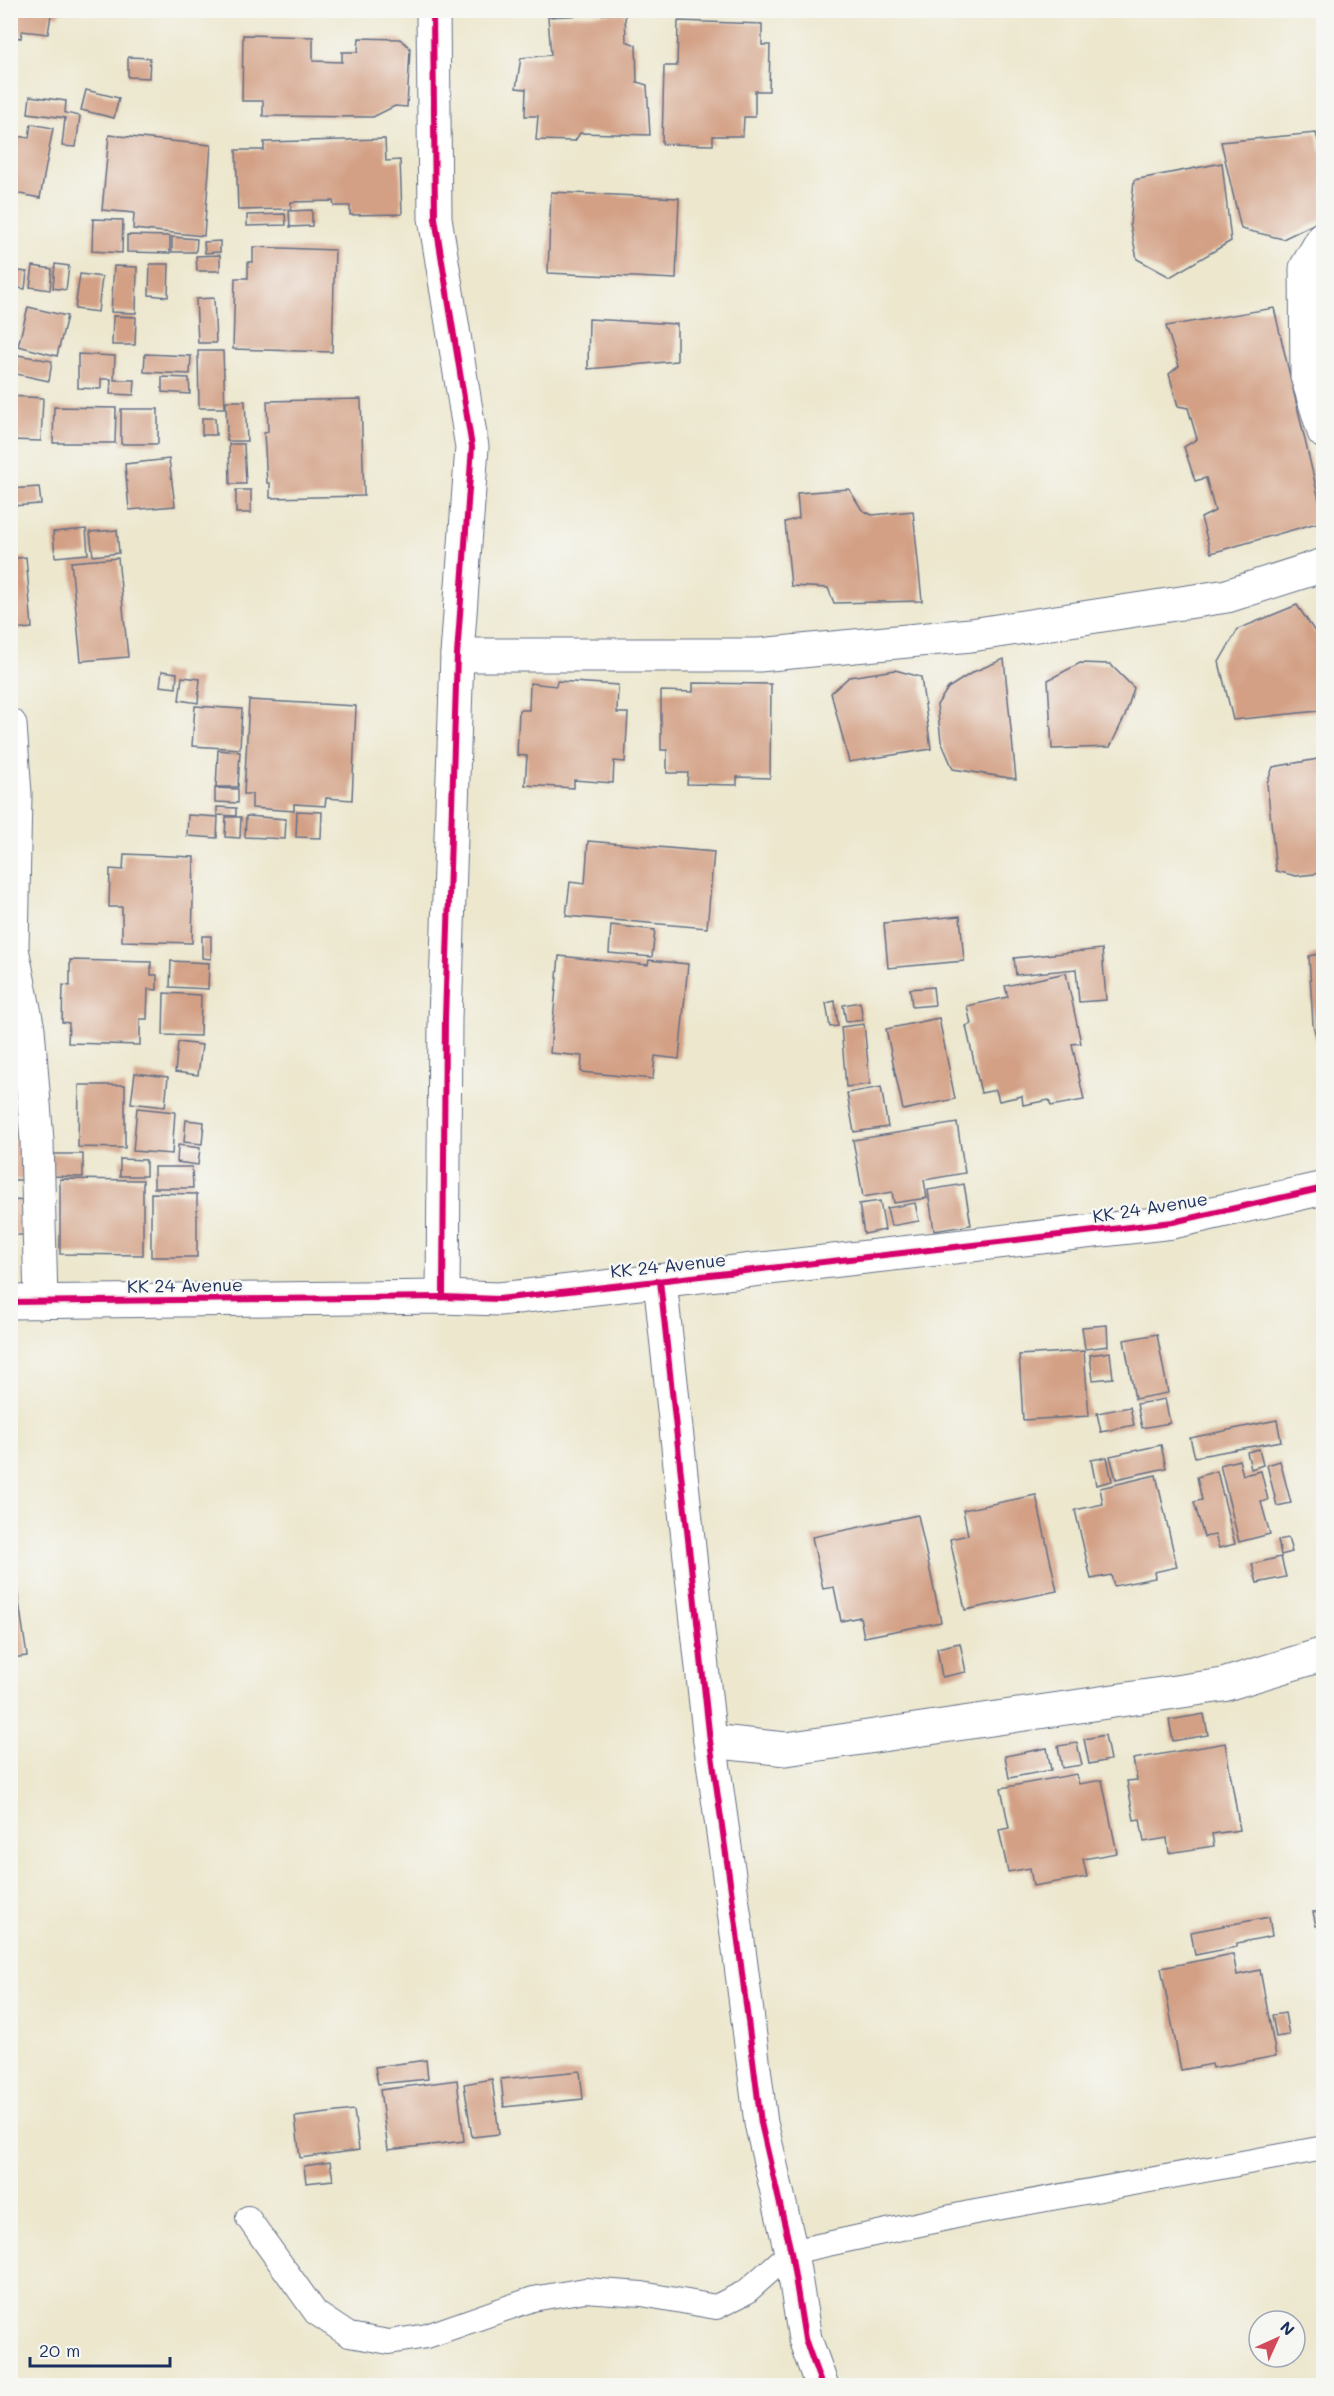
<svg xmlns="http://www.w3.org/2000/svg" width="1334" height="2396" font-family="Mali,sans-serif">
	<rect width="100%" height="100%" fill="#f6f6f2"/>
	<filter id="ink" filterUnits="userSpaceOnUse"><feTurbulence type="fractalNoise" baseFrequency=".0167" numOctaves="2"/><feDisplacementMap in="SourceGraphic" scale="12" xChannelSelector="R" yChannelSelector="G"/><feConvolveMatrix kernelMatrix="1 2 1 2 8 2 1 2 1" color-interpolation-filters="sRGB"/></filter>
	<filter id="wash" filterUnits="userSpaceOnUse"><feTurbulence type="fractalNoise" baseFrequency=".008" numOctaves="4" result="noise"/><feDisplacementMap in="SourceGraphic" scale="24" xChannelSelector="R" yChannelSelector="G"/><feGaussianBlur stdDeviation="1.35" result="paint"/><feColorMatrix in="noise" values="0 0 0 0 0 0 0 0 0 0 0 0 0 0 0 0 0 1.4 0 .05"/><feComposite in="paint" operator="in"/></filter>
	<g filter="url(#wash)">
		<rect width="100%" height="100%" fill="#ece7cd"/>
		<g id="blocks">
			<!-- building -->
			<g fill="#d3a085">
				<polygon points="10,10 59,10 59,16 51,15 48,34 22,31 21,38 10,36"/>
				<polygon points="625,13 626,41 636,45 637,82 647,85 650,135 580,133 575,141 536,140 538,116 525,116 526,89 516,88 521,58 551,55 548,17"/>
				<polygon points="678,21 762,24 762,45 770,45 769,91 755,91 755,117 744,117 743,136 713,136 713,145 662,144 664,66 677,66"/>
				<polygon points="243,35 313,37 313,61 342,62 342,52 358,52 359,38 400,39 410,48 407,107 395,106 373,117 263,116 263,101 242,101"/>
				<polygon points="128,57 150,58 149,78 128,77"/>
				<polygon points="86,90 119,98 114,118 81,110"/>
				<polygon points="30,96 66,101 65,113 80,116 76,147 62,146 65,118 28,113"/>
				<polygon points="31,124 53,128 40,198 10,192 10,135 29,138"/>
				<polygon points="1316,133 1324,162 1324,219 1283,239 1241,229 1221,142"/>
				<polygon points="109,135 211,145 204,236 133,229 134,213 102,210"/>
				<polygon points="385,139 386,161 400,160 402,214 350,215 350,206 334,206 333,201 291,202 291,209 238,210 236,150 264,150 264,142"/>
				<polygon points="1222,163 1231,241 1170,277 1137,259 1130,224 1134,180"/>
				<polygon points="551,192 679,198 676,279 548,273"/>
				<polygon points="312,210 312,226 290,227 289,211"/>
				<polygon points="285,214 286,225 247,226 247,215"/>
				<polygon points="93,219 123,220 122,253 92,251"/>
				<polygon points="127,235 170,236 170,253 127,252"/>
				<polygon points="172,237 197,239 196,252 172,252"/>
				<polygon points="220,241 220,252 205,253 204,242"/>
				<polygon points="253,247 335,250 332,352 233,349 235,278 248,278 248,262 253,262"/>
				<polygon points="220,255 220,271 197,271 196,256"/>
				<polygon points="55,264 69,266 66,290 53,288"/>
				<polygon points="150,264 169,264 168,297 149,295"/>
				<polygon points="33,266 52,269 50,290 30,287"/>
				<polygon points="114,266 137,267 136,313 111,312"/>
				<polygon points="10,270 27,272 25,289 10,287"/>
				<polygon points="80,274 102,277 98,312 75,309"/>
				<polygon points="214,298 216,343 198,343 196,299"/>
				<polygon points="28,307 67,316 57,356 18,346"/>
				<polygon points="1274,308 1324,521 1211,553 1201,518 1215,511 1206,478 1195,481 1184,447 1197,439 1188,408 1178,406 1169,374 1179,366 1166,326"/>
				<polygon points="113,316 136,317 135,345 112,345"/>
				<polygon points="589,319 677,324 677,361 588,369"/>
				<polygon points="198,351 223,351 225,408 199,408"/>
				<polygon points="78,354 115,356 114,380 135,380 134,395 110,394 111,379 101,379 101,389 78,388"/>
				<polygon points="145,354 191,356 190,374 144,372"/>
				<polygon points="18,355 52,361 49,381 16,374"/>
				<polygon points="162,377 189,378 190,394 162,392"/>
				<polygon points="10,396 43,398 41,441 10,440"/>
				<polygon points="361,399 364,496 270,498 270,483 267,483 264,433 268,432 267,401"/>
				<polygon points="226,401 245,401 247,441 227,441"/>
				<polygon points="54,407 116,408 115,443 53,443"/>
				<rect x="121" y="409" width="37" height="35"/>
				<polygon points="202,418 215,418 216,435 202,435"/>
				<polygon points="229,444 244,444 246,484 230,484"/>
				<polygon points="169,459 175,506 129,510 125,464"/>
				<polygon points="39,487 41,504 11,506 10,489"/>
				<polygon points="849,489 862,510 872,515 913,511 922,601 834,603 828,588 791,586 785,522 799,518 797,493"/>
				<rect x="236" y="490" width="15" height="23"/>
				<polygon points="86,529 88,554 55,557 53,532"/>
				<polygon points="117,530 119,553 93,556 90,532"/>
				<polygon points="26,557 32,628 10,630 10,559"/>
				<polygon points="118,558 128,657 81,661 71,562"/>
				<polygon points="1297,605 1324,645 1324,692 1318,711 1233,720 1219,662 1238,629"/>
				<polygon points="1004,659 1016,779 953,769 941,741 937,705 948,688 973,672"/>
				<polygon points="1080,663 1110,664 1134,688 1125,716 1110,747 1052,749 1048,680"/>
				<polygon points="895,670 921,677 931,749 849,762 831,693 849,677"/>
				<polygon points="162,671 177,673 176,688 160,686"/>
				<polygon points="182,677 200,679 198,703 179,700"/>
				<polygon points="557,681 618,685 617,713 628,713 625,762 614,761 613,783 574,780 574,788 525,785 527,756 517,755 519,710 529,710 530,683 556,686"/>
				<polygon points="693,683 771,684 770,778 737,777 737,785 687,784 688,773 667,773 667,750 661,750 661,691 693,692"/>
				<polygon points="249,700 356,706 352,800 326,798 325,806 294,804 294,811 252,808 252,794 244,794"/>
				<polygon points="195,706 242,709 240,749 192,746"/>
				<polygon points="218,750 240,752 238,787 216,787"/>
				<polygon points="1324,758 1324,873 1296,876 1276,871 1267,783 1273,767"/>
				<polygon points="215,788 238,789 238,803 215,802"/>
				<polygon points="217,807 236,808 236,816 217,815"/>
				<polygon points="297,811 322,812 321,838 296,837"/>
				<polygon points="188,815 218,817 217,838 187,836"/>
				<polygon points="246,816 286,819 285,839 245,837"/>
				<polygon points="226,817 241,817 240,838 225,837"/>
				<polygon points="588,841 714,852 707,928 566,916 570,882 585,884"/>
				<polygon points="124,854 194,857 192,943 122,941 122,907 109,907 110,869 123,870"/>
				<polygon points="960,916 964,961 888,968 884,923"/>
				<polygon points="611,925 655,930 652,957 609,953"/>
				<polygon points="202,936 211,936 211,959 202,958"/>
				<polygon points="1102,949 1106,1000 1079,1002 1076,969 1016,975 1014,958"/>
				<polygon points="1324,953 1324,1052 1320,1052 1313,1025 1309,956"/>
				<polygon points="559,956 648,965 649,960 688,964 679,1059 655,1056 653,1079 581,1072 582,1056 550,1053"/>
				<polygon points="70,960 151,962 151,975 157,975 157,990 148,989 147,1019 140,1019 140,1045 68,1043 69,1023 62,1022 63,985 70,986"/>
				<polygon points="171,961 209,963 208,989 170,987"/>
				<polygon points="1066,973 1081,1043 1072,1044 1084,1100 1051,1106 1049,1100 1023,1105 1022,1096 999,1101 996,1090 981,1093 966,1026 971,1024 967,1006 1008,997 1005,986"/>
				<polygon points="933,987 935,1005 912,1007 910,989"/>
				<polygon points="164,993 201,995 200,1036 163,1035"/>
				<polygon points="835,1001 838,1026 830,1027 826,1003"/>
				<polygon points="860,1002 863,1020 846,1022 843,1005"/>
				<polygon points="939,1018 955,1099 903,1110 886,1029"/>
				<polygon points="864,1024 870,1084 846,1087 841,1027"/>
				<polygon points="178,1042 202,1045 198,1075 175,1072"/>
				<polygon points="135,1073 168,1077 165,1107 131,1103"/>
				<rect x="10" y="1085" width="14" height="44"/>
				<polygon points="79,1085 125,1085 125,1148 78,1147"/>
				<polygon points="881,1087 888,1127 854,1132 847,1093"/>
				<polygon points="137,1108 175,1112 172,1154 133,1151"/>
				<polygon points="186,1120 204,1122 202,1144 184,1142"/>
				<polygon points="957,1123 965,1173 924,1180 927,1198 894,1203 892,1192 863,1197 853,1140"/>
				<polygon points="10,1133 32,1133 34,1180 10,1180"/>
				<polygon points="178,1145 200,1148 198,1165 177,1162"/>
				<polygon points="51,1154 83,1154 83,1177 51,1176"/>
				<polygon points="120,1159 146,1160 146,1176 120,1176"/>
				<polygon points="154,1167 192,1167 193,1188 154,1188"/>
				<polygon points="60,1179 143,1180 143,1255 60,1254"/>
				<polygon points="964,1184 971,1225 934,1231 928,1190"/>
				<polygon points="151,1193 197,1194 197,1257 151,1257"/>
				<polygon points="10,1200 32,1201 31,1235 10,1235"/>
				<polygon points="880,1201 885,1230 864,1234 859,1204"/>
				<polygon points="915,1203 919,1221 891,1226 887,1208"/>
				<polygon points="1107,1325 1108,1346 1085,1349 1082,1327"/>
				<polygon points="1157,1334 1168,1393 1135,1399 1124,1340"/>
				<polygon points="1084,1351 1089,1416 1023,1420 1019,1355"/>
				<polygon points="1110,1352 1113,1378 1093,1380 1090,1355"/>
				<polygon points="1165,1399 1170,1423 1142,1428 1137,1404"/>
				<polygon points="1130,1407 1134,1425 1101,1432 1097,1413"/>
				<polygon points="1277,1420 1281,1441 1195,1457 1190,1438"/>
				<polygon points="1161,1445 1166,1468 1116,1479 1110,1456"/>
				<polygon points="1259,1449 1263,1465 1251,1469 1247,1452"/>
				<polygon points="1107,1457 1112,1481 1096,1485 1091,1460"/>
				<polygon points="1239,1460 1243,1475 1261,1471 1268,1500 1261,1502 1270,1534 1239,1542 1220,1465"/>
				<polygon points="1280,1461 1291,1503 1277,1506 1267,1465"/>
				<polygon points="1217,1471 1235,1544 1219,1548 1215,1535 1204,1537 1194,1502 1202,1500 1197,1477"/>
				<polygon points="1156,1475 1177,1567 1154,1572 1155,1578 1114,1586 1111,1575 1091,1579 1075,1510 1103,1504 1100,1488"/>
				<polygon points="1036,1495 1057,1591 965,1610 950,1539 968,1535 963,1510"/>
				<polygon points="918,1515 941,1622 864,1637 860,1617 841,1621 834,1587 823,1589 812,1537"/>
				<polygon points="1288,1538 1292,1552 1281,1555 1278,1540"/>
				<polygon points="10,1543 27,1656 10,1658"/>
				<polygon points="1281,1557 1286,1577 1257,1583 1252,1564"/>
				<polygon points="960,1643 966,1672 942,1677 937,1648"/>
				<polygon points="1204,1714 1208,1735 1173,1741 1169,1720"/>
				<polygon points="1105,1735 1110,1760 1089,1764 1084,1739"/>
				<polygon points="1077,1743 1082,1765 1062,1768 1058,1746"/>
				<polygon points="1225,1743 1240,1830 1212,1834 1214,1846 1169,1853 1167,1838 1144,1842 1140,1819 1134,1820 1127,1781 1137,1780 1133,1759"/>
				<polygon points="1047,1748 1051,1770 1009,1778 1005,1756"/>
				<polygon points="1076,1774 1079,1784 1102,1780 1117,1853 1083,1859 1087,1877 1033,1886 1030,1868 1008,1872 999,1830 1009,1828 1001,1788"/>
				<polygon points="1324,1911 1324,1925 1316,1926 1313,1912"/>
				<polygon points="1269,1917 1272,1936 1237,1943 1237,1947 1195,1955 1191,1932"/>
				<polygon points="1233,1954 1237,1975 1260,1970 1276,2056 1213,2068 1212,2064 1181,2070 1161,1968"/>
				<polygon points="1285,2013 1289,2035 1276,2037 1272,2015"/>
				<polygon points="426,2060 428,2079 378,2084 375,2067"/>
				<polygon points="580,2071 583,2099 504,2107 501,2079"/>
				<polygon points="492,2079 499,2134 472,2137 464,2084"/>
				<polygon points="457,2080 464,2141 388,2150 380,2090"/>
				<polygon points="354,2110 359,2150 300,2158 295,2117"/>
				<polygon points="330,2162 333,2180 306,2183 304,2166"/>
			</g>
		</g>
	</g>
	<g filter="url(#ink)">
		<use href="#blocks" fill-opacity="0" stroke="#646f85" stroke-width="1.5"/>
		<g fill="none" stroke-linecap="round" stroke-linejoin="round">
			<!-- service casing -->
			<g stroke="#646f85" stroke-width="26">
				<polyline id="service" points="248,2218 316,2313 349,2335 389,2342 427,2336 533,2299 585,2290 642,2294 716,2307 746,2292 791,2252 970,2213 1324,2148"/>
			</g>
			<!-- minor casing -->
			<g stroke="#646f85" stroke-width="35">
				<g id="minor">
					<polyline points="433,10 435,218 472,447 457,655 445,1019 443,1297"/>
					<polyline points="1324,237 1306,268 1307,376 1324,432"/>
					<polyline points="457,655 759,655 971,635 1227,596 1324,565"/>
					<polyline points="10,725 15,794 12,949 28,1029 37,1141 41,1302"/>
					<polyline points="660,1281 710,1741 735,1918 761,2123 791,2252 805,2339 822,2386"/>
					<polyline points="10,1302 443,1297 499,1299 1173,1222 1324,1188"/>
					<polyline points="710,1741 786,1749 1223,1685 1324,1654"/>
				</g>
			</g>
			<!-- service -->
			<use href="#service" stroke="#fff" stroke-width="24"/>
			<!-- minor -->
			<use href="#minor" stroke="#fff" stroke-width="33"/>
			<!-- cycleway casing -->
			<g stroke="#f6f6f2" stroke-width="10">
				<g id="cycleway">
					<polyline points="433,10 435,218 472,447 457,655 445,1019 443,1297"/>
					<polyline points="660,1281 710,1741 735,1918 761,2123 791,2252 805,2339 822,2386"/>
					<polyline points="10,1302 443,1297 499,1299 1173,1222 1324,1188"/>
				</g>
			</g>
			<!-- cycleway -->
			<use href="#cycleway" stroke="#d6006c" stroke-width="6"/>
		</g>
	</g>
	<g text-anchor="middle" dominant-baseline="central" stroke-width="5" stroke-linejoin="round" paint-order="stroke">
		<!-- street labels -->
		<g font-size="18" fill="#1b2f5e" stroke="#f6f6f2">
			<text transform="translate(1150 1207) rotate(-9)">KK 24 Avenue</text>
			<text transform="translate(668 1265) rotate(-6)">KK 24 Avenue</text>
			<text transform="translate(185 1285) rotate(-1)">KK 24 Avenue</text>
		</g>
	</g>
	<!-- margin -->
	<rect width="1334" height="2396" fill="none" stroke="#f6f6f2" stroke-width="36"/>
	<!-- north arrow -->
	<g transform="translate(1277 2339) rotate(45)"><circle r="28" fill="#f6f6f2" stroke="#9ea6b7" stroke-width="1.5"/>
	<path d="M0-4.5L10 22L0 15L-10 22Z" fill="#d1495b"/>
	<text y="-9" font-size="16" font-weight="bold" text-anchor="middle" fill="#1b2f5e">N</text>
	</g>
	<!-- scale -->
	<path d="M30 2357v9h140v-9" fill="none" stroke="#1b2f5e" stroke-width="3"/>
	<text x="39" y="2357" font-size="18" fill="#1b2f5e" stroke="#f6f6f2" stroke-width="4.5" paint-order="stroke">20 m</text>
</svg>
